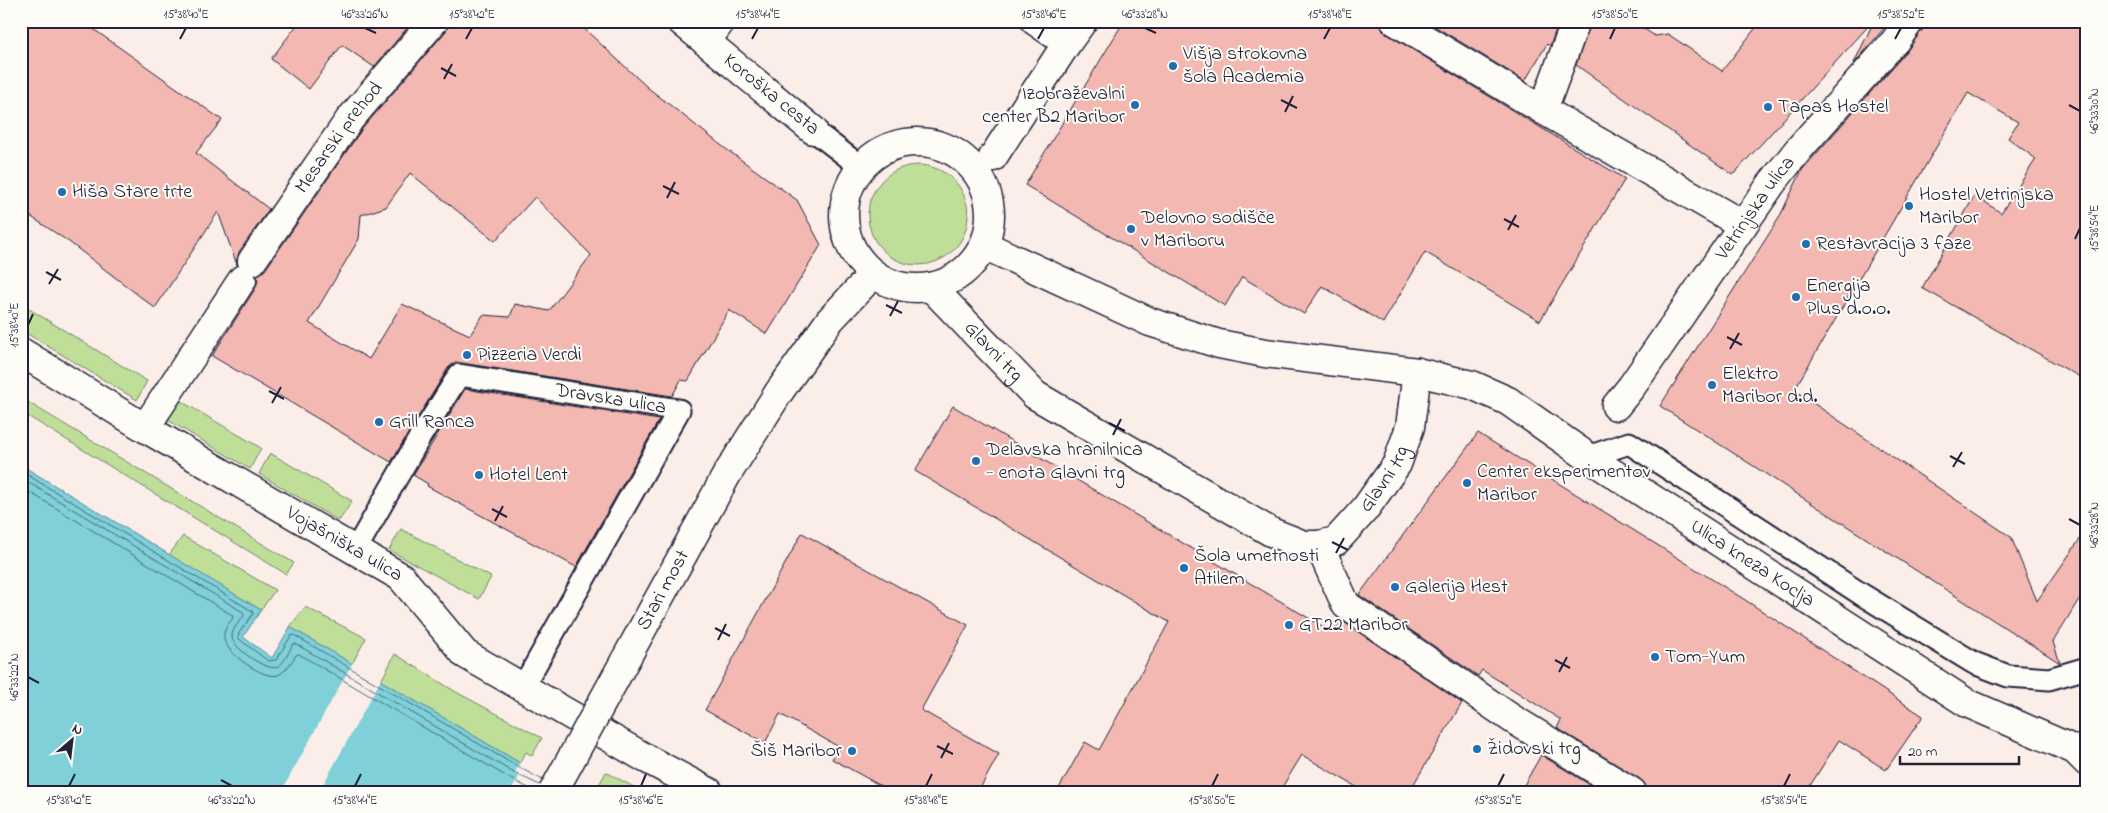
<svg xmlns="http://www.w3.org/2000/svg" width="2108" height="813" font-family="'Indie Flower',sans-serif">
	<rect width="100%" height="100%" fill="#fbeee9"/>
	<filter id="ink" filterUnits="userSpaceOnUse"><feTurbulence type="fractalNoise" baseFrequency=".02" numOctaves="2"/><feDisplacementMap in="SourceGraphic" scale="10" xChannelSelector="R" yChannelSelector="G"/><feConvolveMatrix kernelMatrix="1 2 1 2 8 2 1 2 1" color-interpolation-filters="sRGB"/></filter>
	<g filter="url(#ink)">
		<!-- green -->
		<g fill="#bfdf98" stroke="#70806a">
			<circle cx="918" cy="215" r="50"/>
			<polygon points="21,304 147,381 137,400 21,330"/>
			<polygon points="21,398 294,563 286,574 21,412"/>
			<polygon points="179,400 261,448 250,469 166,419"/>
			<polygon points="270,453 352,501 339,521 259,474"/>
			<polygon points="401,529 491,577 479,599 389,550"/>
			<polygon points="183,536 275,590 261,610 169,555"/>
			<polygon points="305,607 366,638 352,664 290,627"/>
			<polygon points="395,654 456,692 542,738 532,756 526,752 520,763 381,681"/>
			<polygon points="606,772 643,792 595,792"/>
		</g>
		<!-- water -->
		<polygon fill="#7fd0d9" stroke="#5a8a9a" points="21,465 261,610 243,637 272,658 290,627 520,763 578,792 21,792"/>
		<!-- pier -->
		<g fill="#fbeee9">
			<polygon points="353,662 382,678 319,792 281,792"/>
			<polygon points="521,761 579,790 580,792 510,792 519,777 514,774"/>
		</g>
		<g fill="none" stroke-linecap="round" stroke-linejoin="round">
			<!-- shore -->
			<g stroke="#47687a" stroke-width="1">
				<polyline points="21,471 252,611 253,614 239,633 238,638 268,661 276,660 291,636 294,635 518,767 543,780"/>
				<path d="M21,478L243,612L244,616C240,621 232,629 232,636C231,647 267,672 277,667C285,663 289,651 293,644H296L514,773L540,785"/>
				<path d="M21,487L232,615L233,618C228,624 223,630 224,639C226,653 264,680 278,675C287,671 291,662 296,655L299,654L511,779L536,792"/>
			</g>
		</g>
		<!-- building -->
		<g fill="#f3b8b1" stroke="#22223b" fill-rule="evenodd">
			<polygon points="21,21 82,21 222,120 196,153 269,209 239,252 237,259 237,265 218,212 155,308 69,242 21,210"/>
			<polygon points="300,21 413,21 374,67 342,45 309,89 271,59"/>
			<path d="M449,21H576L647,87L726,149L797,200L821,245L767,334L729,310L688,381L681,380L672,396L461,363H454L448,368L391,462L212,356L255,289L258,281L257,276L265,270L362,129L446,31ZM410,173L495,241L535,197L591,255L549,311L515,304L510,317L483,315L470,335L402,304L369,359L309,323L359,239L361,215L386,207Z"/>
			<polygon points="1124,21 1379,21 1382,29 1387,34 1625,179 1540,321 1425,252 1383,323 1322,286 1304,314 1242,277 1225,306 1025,185"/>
			<polygon points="1426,21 1559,21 1550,46 1547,44 1525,81"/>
			<polygon points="1591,21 1632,21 1655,36 1668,34 1722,71 1761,21 1873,21 1733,175 1576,65"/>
			<polygon points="1874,21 1890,21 1853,65"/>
			<polygon points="1925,21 2087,21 2087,381 1922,288 1975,195 2001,213 2036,159 2008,138 2018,122 1968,93 1794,390 2011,537 2037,601 2087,529 2087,586 2053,642 2060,663 1660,406 1779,218 1802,170 1907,51 1922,30"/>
			<polygon points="465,389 659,420 576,567 427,486 428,484 413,475"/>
			<polygon points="953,406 1332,632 1341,620 1462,703 1409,792 1365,792 1302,755 1279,792 1057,792 1085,742 1099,750 1169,622 915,471"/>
			<polygon points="1478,433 1742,598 1923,716 1886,770 1839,740 1806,792 1648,792 1645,784 1640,779 1557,728 1561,720 1482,670 1478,676 1359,595"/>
			<polygon points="802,533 968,625 921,710 999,754 978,792 892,792 832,759 839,747 780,714 765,743 705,710"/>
			<polygon points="1541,755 1602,792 1520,792"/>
		</g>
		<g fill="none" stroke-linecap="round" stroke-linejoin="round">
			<!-- service casing -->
			<g stroke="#22223b" stroke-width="25">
				<g id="service">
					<polyline points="813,130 861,167"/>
					<polyline points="1588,457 1629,443 1861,594 1974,663 2008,676 2049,679 2087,668"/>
					<path id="s1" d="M355,551L420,437L459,375L679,410L523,687"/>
				</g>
			</g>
			<!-- pedestrian casing -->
			<g stroke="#22223b" stroke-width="31">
				<g id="pedestrian">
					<polyline points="681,21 813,130"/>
					<polyline points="1035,21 1067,43 1083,21"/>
					<polyline points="1395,21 1543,110 1743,225"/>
					<polyline points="706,42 721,21"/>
					<polyline points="1543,110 1576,21"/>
					<polyline points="993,157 1067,43"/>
					<path id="s2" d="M252,261L350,119L434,21"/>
					<path id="s3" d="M1616,406L1632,386L1772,183L1798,150L1895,41L1910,21"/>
					<polyline points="145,428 242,280"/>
				</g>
			</g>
			<!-- minor casing -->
			<g stroke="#22223b" stroke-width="31">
				<g id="minor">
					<path id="s4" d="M931,287L1035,395L1271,532L1304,545H1319L1336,541L1365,509L1397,464L1410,427L1417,372"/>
					<path id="s5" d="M21,352L145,428L401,577L465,654L647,759L709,792"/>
					<polyline points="1319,545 1346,605 1511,718 1632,792"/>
				</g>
			</g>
			<!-- tertiary casing -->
			<g stroke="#22223b" stroke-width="31">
				<g id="tertiary">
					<circle cx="917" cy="215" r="73"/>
					<path id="s6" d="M984,245L1150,322L1219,344L1265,353L1417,372L1472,385L1508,401L1588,457L1967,703L2075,750L2087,762"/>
					<polyline points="779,392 830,320 873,274"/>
				</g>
			</g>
			<!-- service -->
			<use href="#service" stroke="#fdfcf7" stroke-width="21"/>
			<!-- pedestrian -->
			<use href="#pedestrian" stroke="#fdfcf7" stroke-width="28"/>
			<!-- minor -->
			<use href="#minor" stroke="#fdfcf7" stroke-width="28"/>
			<!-- tertiary -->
			<use href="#tertiary" stroke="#fdfcf7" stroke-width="28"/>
			<!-- tertiary-bridge casing -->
			<g stroke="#22223b" stroke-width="31" stroke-linecap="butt">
				<g id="tertiary-bridge">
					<path id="s7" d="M553,792L726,476L779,392"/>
				</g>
			</g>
			<!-- tertiary-bridge -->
			<use href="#tertiary-bridge" stroke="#fdfcf7" stroke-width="28"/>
		</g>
	</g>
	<!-- ticks -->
	<path fill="none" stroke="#22223b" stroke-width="2" d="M365,28L376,33M1145,28L1156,33M180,39L186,28M466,39L472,28M752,39L758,28M1038,39L1044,28M1324,39L1330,28M1610,39L1615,28M1895,39L1901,28M441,68L456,76M444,79L452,64M1281,100L1297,108M2069,105L2080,111M1285,112L1293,96M663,186L679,194M667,198L675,182M1504,219L1519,227M1508,230L1516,215M2075,239L2080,228M46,272L61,280M49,284L58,269M886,305L902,313M890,316L898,301M28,325L33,314M1727,337L1742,345M1730,349L1739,333M269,391L284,399M272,403L281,387M1109,423L1125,431M1113,435L1121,419M1950,456L1965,464M1953,467L1962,452M492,509L507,517M2069,519L2080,525M495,521L503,506M1332,542L1348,550M1336,553L1344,538M715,628L730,636M718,640L726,624M1555,660L1570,668M1559,672L1567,657M28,677L39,683M937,746L953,754M941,758L949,743M221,780L232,786M69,786L75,774M355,786L361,774M641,786L646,774M926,786L932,774M1212,786L1218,774M1498,786L1504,774M1784,786L1790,774"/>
	<!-- markers -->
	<g fill="#1f6fb2" stroke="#fdfcf7" stroke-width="2">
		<circle cx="1173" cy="66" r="5"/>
		<circle cx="1135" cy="105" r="5"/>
		<circle cx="1768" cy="107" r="5"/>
		<circle cx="62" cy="192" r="5"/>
		<circle cx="1909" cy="206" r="5"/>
		<circle cx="1131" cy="229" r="5"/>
		<circle cx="1806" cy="244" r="5"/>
		<circle cx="1796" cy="297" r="5"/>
		<circle cx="467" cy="355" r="5"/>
		<circle cx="1712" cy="385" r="5"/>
		<circle cx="379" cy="422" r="5"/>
		<circle cx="976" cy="461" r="5"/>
		<circle cx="479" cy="475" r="5"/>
		<circle cx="1467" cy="483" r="5"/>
		<circle cx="1184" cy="568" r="5"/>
		<circle cx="1395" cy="587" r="5"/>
		<circle cx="1289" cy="625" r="5"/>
		<circle cx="1655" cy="657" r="5"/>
		<circle cx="1477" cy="749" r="5"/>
		<circle cx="852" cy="751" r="5"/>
	</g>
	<g text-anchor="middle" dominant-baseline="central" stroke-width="4" stroke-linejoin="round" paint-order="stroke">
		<!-- poi labels -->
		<g font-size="20" fill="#22223b" stroke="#fdfcf7" text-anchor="start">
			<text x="1183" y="54">Višja strokovna<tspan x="1183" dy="23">šola Academia</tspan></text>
			<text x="1125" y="94" text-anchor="end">Izobraževalni<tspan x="1125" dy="23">center B2 Maribor</tspan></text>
			<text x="1778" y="107">Tapas Hostel</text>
			<text x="72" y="192">Hiša Stare trte</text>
			<text x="1919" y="195">Hostel Vetrinjska<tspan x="1919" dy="23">Maribor</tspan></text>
			<text x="1141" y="218">Delovno sodišče<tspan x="1141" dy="23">v Mariboru</tspan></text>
			<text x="1816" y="244">Restavracija 3 faze</text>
			<text x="1806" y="286">Energija<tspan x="1806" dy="23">Plus d.o.o.</tspan></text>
			<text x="477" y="355">Pizzeria Verdi</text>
			<text x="1722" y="374">Elektro<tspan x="1722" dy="23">Maribor d.d.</tspan></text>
			<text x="389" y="422">Grill Ranca</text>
			<text x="986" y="450">Delavska hranilnica<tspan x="986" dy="23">- enota Glavni trg</tspan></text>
			<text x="1477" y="472">Center eksperimentov<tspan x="1477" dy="23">Maribor</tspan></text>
			<text x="489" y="475">Hotel Lent</text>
			<text x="1194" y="556">Šola umetnosti<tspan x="1194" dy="23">Atilem</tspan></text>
			<text x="1405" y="587">Galerija Hest</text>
			<text x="1299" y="625">GT22 Maribor</text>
			<text x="1665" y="657">Tom-Yum</text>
			<text x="1487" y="749">Židovski trg</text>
			<text x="842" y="751" text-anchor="end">Šiš Maribor</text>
		</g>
		<!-- street labels -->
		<g font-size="20" fill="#22223b" stroke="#fdfcf7">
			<text transform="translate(771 95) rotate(39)">Koroška cesta</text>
			<text stroke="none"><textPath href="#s2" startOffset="151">Mesarski prehod</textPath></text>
			<text stroke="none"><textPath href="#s3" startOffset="242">Vetrinjska ulica</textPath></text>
			<text stroke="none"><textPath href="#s4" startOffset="90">Glavni trg</textPath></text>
			<text stroke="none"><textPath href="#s1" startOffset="358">Dravska ulica</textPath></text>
			<text stroke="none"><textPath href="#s4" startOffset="570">Glavni trg</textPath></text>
			<text stroke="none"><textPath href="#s5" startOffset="376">Vojašniška ulica</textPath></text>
			<text stroke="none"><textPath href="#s6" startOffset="845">Ulica kneza Koclja</textPath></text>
			<text stroke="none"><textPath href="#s7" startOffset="230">Stari most</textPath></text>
		</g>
	</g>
	<!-- margin -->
	<rect width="2108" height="813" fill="none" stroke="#fdfcf7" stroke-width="55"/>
	<!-- north arrow -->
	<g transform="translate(72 740) rotate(28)" stroke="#fdfcf7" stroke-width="4" paint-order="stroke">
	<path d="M0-4L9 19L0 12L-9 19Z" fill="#22223b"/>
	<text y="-8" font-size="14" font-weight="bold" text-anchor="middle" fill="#22223b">N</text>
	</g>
	<!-- scale -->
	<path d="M1900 756v8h119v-8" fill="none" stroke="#22223b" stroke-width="2.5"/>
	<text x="1908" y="756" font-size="15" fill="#22223b" stroke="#fdfcf7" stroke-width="4" paint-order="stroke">20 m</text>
	<rect x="28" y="28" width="2052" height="758" fill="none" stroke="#22223b" stroke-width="2"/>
	<g font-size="12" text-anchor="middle" fill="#22223b">
		<text x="186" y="18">15°38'40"E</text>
		<text x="365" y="18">46°33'26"N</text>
		<text x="472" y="18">15°38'42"E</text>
		<text x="758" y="18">15°38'44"E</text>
		<text x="1044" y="18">15°38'46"E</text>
		<text x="1145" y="18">46°33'28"N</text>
		<text x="1330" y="18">15°38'48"E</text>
		<text x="1615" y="18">15°38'50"E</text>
		<text x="1901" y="18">15°38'52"E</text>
		<text transform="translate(2094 111) rotate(-90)" y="4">46°33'30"N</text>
		<text transform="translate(2094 228) rotate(-90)" y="4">15°38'54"E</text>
		<text transform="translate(14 325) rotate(-90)" y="4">15°38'40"E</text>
		<text transform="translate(2094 525) rotate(-90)" y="4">46°33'28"N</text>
		<text transform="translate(14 677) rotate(-90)" y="4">46°33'22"N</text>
		<text x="69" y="804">15°38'42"E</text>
		<text x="232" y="804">46°33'22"N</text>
		<text x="355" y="804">15°38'44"E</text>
		<text x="641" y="804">15°38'46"E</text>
		<text x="926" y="804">15°38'48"E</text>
		<text x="1212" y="804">15°38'50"E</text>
		<text x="1498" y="804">15°38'52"E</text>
		<text x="1784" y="804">15°38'54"E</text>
	</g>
</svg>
